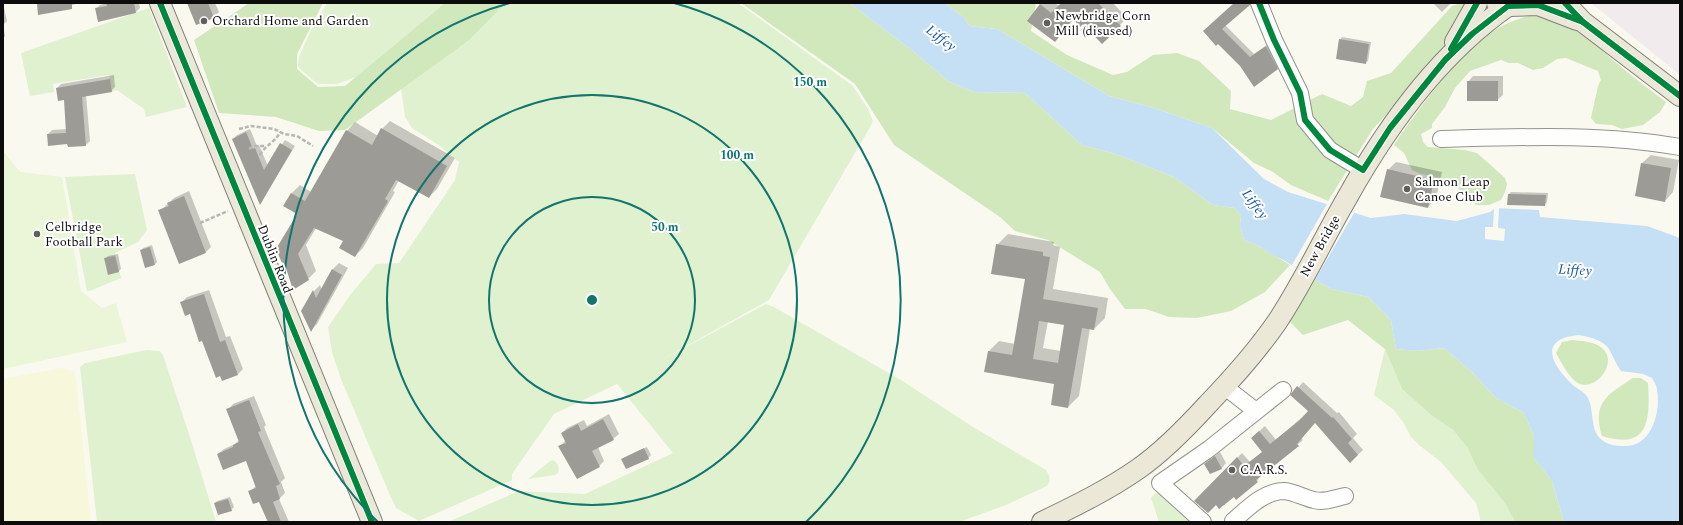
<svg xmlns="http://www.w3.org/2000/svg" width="1683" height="525" font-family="Spectral,serif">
	<rect width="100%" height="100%" fill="#faf9ef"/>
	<!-- industrial -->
	<polygon fill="#f2ebed" points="1591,3 1680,3 1680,75"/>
	<!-- farmland -->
	<polygon fill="#f7f7db" points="61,368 74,371 76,379 91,522 3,522 3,379"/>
	<!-- green -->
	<g fill="#e0f1cf">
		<polygon points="327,3 445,3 356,77 337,84 318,84 301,70 298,66 299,57 311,30"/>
		<path d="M506,3H738L853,86L868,109L873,121L869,129L769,300L656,363L766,304L774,307L901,380L973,427L1046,470C1050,477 1051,480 1047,486L1006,505L959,522H448L519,491L585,494L673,453L617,384L554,414L512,474V480L419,521L396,508L389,493L341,379L332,352L328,327L351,294L376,264L399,263L455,180L459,162L440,146L412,128L405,117L401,88L468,41Z"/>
		<polygon points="149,8 187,107 146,117 144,109 117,90 112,92 109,75 53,84 54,92 30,96 21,53"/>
		<polygon points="135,174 147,230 138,242 115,253 121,278 90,291 87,291 65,177"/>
		<polygon points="1385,349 1402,389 1431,415 1453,430 1467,447 1478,470 1505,503 1515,522 1481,522 1476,503 1441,462 1419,445 1411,437 1403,422 1394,410 1374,395"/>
		<polygon points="146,350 160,351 163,355 190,437 216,522 97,522 80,367 85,363"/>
		<path d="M553,460C558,463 560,468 558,473L555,475L528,479L550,461Z"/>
		<polygon points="1155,493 1163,494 1195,522 1159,522 1151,498"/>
	</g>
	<!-- forest -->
	<g fill="#d0e8bc">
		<polygon points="249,3 323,3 297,54 297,69 318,87 345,86 445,3 506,3 468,41 345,130 319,131 276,117 219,113 194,40"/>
		<polygon points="741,3 850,3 914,52 948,81 974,92 1025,93 1082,145 1116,154 1174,177 1213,205 1235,208 1241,216 1240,225 1244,240 1261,247 1290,265 1265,292 1231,311 1197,318 1169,317 1146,309 1125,309 1110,289 1100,272 1048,240 1015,231 1000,217 894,145 855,84"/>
		<polygon points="944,3 1036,3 1031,31 1067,55 1113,75 1127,72 1153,55 1177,53 1199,61 1231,91 1230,109 1271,120 1322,94 1351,106 1363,97 1367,81 1391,73 1452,6 1461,3 1471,3 1449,40 1426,72 1373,129 1328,201 1291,185 1273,172 1254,163 1212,128 1154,108 1109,96 997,29 969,26 965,18"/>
		<path d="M1534,15C1569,15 1595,45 1620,66C1635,79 1651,90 1666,102L1660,112L1643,125L1622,129L1612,125L1596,124L1591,118C1592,111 1594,106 1595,99C1598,90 1596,89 1601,80L1598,71L1566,58L1557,59L1543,68L1533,70L1518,63H1509L1501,60L1470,71L1455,88L1445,107L1432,124V128L1421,134L1423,142L1428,147L1465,150L1477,153L1495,169L1505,178L1507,184L1505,192L1501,200L1489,205H1476L1449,180L1432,176L1421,174L1412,170L1404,153L1394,145C1403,130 1414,117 1424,103C1452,65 1485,23 1534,15Z"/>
		<polygon points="1315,280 1332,289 1368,297 1391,320 1396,349 1418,351 1444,348 1472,372 1496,398 1524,413 1534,436 1534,458 1552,481 1564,522 1515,522 1505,503 1478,470 1467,447 1453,430 1431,415 1402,389 1385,349 1348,320 1303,335 1290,322"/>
		<path d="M1572,340C1580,341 1591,341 1599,346C1622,359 1596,393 1578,383C1569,378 1561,362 1556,353L1562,342Z"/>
		<path d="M1633,378H1641L1648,383C1650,419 1650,451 1602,436C1592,402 1607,395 1633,378Z"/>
	</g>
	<!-- pitch -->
	<polygon fill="#ebf5d8" points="3,151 20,172 62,177 81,291 102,308 116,303 127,342 3,369"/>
	<!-- water -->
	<path fill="#c5e0f5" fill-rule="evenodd" d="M850,3H944L965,18L969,26L997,29L1109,96L1154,108L1212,128L1264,179L1288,192L1371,218L1404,214L1457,221L1490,212L1495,208L1539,210L1540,217L1647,226L1680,238V522H1564L1552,481L1534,458V436L1524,413L1496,398L1472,372L1444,348L1418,351L1396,349L1391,320L1368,297L1332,289L1315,280L1285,261L1273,255L1261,247L1244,240L1240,225L1241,216L1235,208L1213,205L1174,177L1116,154L1082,145L1025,93L974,92L948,81L914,52ZM1579,335C1589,337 1605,340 1610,351C1614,358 1616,364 1621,371L1643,374L1652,378C1654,382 1657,386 1657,390C1661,413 1651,448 1623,446C1616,446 1608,445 1602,440C1588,429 1596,408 1586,395C1584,392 1578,389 1574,386C1563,376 1537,348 1564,338C1568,336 1574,336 1579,335Z"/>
	<!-- pier -->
	<g fill="#faf9ef">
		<polygon points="1327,204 1354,213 1315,280 1292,265"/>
		<polygon points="1494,208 1499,208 1498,228 1505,229 1504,241 1485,239 1485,227 1493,227"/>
	</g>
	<!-- shadow -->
	<g fill="#0003" fill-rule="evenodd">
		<polygon points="3,3 7,21 3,25 5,36 3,38"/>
		<polygon points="38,3 81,3 57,8"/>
		<polygon points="107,3 139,3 140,8 136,12 96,9 100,5"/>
		<polygon points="188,3 215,3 219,12 213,17"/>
		<polygon points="1042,3 1055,3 1059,6 1062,3 1113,3 1127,18 1102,43 1083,23 1074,19 1055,41 1040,5"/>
		<polygon points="1233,3 1250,3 1225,25 1254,54 1270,43 1281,65 1277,68 1241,65 1204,31 1234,4"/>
		<polygon points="1433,3 1451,3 1442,12"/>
		<polygon points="1342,37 1371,42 1368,61 1365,63 1340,40"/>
		<polygon points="114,75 115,87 111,91 86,95 90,141 86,145 68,143 48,134 52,130 67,129 65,99 57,88 61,84"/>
		<polygon points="1473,76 1503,76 1503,95 1497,100 1468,82"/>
		<polygon points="390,121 455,158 437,189 429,197 399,180 393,191 395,192 363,248 355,256 344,241 316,228 306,245 316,271 308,279 294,288 298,213 285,206 292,193 300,185 311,192 347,131 355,122 378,136 382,129"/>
		<polygon points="250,129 257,146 259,145 268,166 285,140 295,146 260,204 233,139 237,135"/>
		<polygon points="1651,155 1679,160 1673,192 1665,201 1642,163"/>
		<polygon points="1396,162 1442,172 1436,198 1428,207 1388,170"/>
		<polygon points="189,191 211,247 206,252 180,263 160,211 174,198"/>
		<polygon points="1511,192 1548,193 1547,202 1545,205 1509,194"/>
		<path d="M1008,234L1054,242L1053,245L1060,247L1053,289L1108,298L1105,318L1094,329L1090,328L1079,396L1068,407L1052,405L1055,383L988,352L999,341L1015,344L1026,279L997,245ZM1048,321L1065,324L1061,351L1043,348Z"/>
		<polygon points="152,245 157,262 155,264 141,251 143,248"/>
		<polygon points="118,254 121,269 119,271 109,274 105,259 108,256"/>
		<polygon points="339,263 348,268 317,324 311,330 303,311 314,291 320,285 322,290 332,270"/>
		<polygon points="209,290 226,337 230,336 243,369 238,374 202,340 190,313 182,302 187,297"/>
		<polygon points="1303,382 1337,413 1339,412 1357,434 1353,438 1363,450 1350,462 1315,422 1301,438 1303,440 1261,475 1257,481 1234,495 1216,504 1196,501 1242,453 1250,462 1263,452 1252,438 1257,433 1265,426 1276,440 1309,411 1292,395"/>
		<polygon points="254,396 266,425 264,427 285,478 281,482 285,493 279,499 289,522 268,522 259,501 249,492 256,486 247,460 218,454 224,449 235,444 239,440 228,410 233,404"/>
		<polygon points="609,414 619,434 613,439 598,447 604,461 599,466 560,446 565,441 562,433 567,428 584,420 587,426"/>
		<polygon points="647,447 651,455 648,458 622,459"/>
		<polygon points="1220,452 1226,463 1222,468 1210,473 1205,464"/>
		<polygon points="230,497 234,507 231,510 215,503 217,501"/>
	</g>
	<!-- building -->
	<g fill="#9d9b95" fill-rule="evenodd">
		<polygon points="37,3 72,3 72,9 38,15"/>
		<polygon points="106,3 134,3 136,13 98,22 95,8 107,6"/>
		<polygon points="187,3 208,3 214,18 196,25"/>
		<polygon points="1061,3 1098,3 1121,26 1102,44 1083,24 1080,27 1073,19 1055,42 1027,21 1040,4 1051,13"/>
		<polygon points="1234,3 1250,3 1250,5 1222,29 1250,57 1266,46 1278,69 1254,87 1240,66 1218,44 1216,46 1203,31"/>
		<polygon points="1339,39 1369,44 1366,64 1336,59"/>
		<polygon points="110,79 112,92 82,97 86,146 68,147 67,144 48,146 47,134 66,133 64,100 58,101 56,88"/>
		<rect x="1467" y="81" width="31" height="20"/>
		<polygon points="381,128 447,166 429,198 396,180 385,199 388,201 355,257 339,248 343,241 314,228 298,254 309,280 293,290 286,268 285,270 276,249 297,214 283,206 291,193 305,201 346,130 372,145"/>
		<polygon points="246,132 253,149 255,148 264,170 280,143 292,150 260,205 232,139"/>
		<polygon points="1641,163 1671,168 1665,202 1635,196"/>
		<polygon points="1387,169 1434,180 1428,208 1380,197"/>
		<polygon points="1508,194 1546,195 1545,206 1507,205"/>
		<polygon points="184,196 206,253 179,264 158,210 169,206 167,203"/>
		<path d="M996,244L1043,252V256L1050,257L1043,299L1098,308L1094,330L1082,328L1068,408L1051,405L1054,384L984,372L988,351L1012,355L1025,279L991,274ZM1039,321L1064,325L1058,363L1033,359Z"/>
		<polygon points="150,247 155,265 145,268 140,250"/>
		<polygon points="115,256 119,272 108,275 104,258"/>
		<polygon points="332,269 342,275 311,332 301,311 313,290 316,298"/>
		<polygon points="204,294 220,342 225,340 238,375 222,381 220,376 216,378 202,341 199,342 190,314 185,316 180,302"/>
		<polygon points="1297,386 1332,418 1333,417 1352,439 1348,443 1358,455 1350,463 1315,423 1297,444 1299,446 1256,480 1258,482 1236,500 1234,497 1219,509 1216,505 1208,513 1194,501 1237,457 1244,466 1262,452 1251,438 1259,431 1270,444 1300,420 1308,411 1290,395"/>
		<polygon points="249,400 261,431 258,432 280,484 276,486 280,499 273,502 281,522 268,522 259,502 253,504 248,491 256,488 246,461 223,470 217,454 233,447 233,445 239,442 226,409"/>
		<polygon points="603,419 614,440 592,451 600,467 577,479 558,446 566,443 561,433 578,424 581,431"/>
		<polygon points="644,448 649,459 626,469 621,459"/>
		<polygon points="1215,456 1222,469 1210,474 1204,464"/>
		<polygon points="228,499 232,511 218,515 214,503"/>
	</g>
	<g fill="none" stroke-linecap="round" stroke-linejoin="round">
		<!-- minor casing -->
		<g stroke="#93938e" stroke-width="18">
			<g id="minor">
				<polyline points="1259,3 1274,40 1300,93 1305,120 1330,150 1363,170"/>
				<path d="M1441,139C1521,137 1601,133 1680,147"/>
				<polyline points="1225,387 1256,411"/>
				<polyline points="1203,522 1160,483 1209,449 1283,390"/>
				<path d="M1234,522L1233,521C1247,509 1264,491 1284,491C1295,492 1304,498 1314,500C1324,503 1335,498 1345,496"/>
			</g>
		</g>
		<!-- major casing -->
		<g stroke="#80807c" stroke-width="22">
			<g id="major">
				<polyline points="160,3 372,522"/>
				<polyline points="1497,3 1508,6 1538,5 1577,20"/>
				<polyline points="1565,3 1583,22 1680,96"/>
				<polyline points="1455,42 1477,3"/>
				<path d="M1042,522C1075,506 1108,490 1138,469C1164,451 1187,427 1208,404C1233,378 1257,351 1277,322C1303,283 1323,239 1347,198C1387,126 1439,54 1508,6"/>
			</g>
		</g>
		<!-- path -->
		<g stroke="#b7b7b5" stroke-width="2.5" stroke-dasharray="4 2" stroke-linecap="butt">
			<polyline points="239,129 251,126 274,129 284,134 297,136 313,146"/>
			<polyline points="249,149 254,146 265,146"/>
			<path d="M260,155C265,145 276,142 280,132"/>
			<polyline points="200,223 228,211"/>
		</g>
		<!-- minor -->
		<use href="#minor" stroke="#fefefd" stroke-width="16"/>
		<!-- major -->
		<use href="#major" stroke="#ece8d7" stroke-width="20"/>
		<!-- cycleway casing -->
		<g stroke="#fff" stroke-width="8">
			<g id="cycleway">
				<polyline points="160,3 372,522"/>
				<polyline points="1259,3 1274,40 1300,93 1305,120 1330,150 1363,170 1390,128 1445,60 1472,34 1508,6 1538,5 1583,22"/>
				<polyline points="1565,3 1583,22 1680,96"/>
				<polyline points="1451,49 1477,3"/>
			</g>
		</g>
		<!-- cycleway -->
		<use href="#cycleway" stroke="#00873e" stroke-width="6"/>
	</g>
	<!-- distance rings -->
	<g fill="none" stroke="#0f766e" stroke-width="2">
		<circle cx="592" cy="300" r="103"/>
		<circle cx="592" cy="300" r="205"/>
		<path d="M378 522A308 308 0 0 1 510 3M674 3A308 308 0 0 1 806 522"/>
	</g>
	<!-- markers -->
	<g fill="#5f5f5b" stroke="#fff" stroke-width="1.5">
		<circle cx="204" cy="21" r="4"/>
		<circle cx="1047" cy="23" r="4"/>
		<circle cx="1407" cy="189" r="4"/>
		<circle cx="37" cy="234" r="4"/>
		<circle cx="1232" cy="470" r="4"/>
	</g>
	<g text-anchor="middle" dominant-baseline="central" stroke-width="4" stroke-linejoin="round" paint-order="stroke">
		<!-- poi labels -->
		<g font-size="13" fill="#0c0c0c" stroke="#fff" text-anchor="start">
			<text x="1055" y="16">Newbridge Corn<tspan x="1055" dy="15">Mill (disused)</tspan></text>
			<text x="212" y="21">Orchard Home and Garden</text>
			<text x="1415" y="182">Salmon Leap<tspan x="1415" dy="15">Canoe Club</tspan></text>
			<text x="45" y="227">Celbridge<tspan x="45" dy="15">Football Park</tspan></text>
			<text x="1240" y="470">C.A.R.S.</text>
		</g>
		<!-- street labels -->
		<g font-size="13" fill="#0c0c0c" stroke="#fff">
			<text transform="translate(1320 246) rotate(-61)">New Bridge</text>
			<text transform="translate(275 259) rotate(68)">Dublin Road</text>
		</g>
		<!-- water labels -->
		<g font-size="14" font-style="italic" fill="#1357a0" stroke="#fff">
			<text transform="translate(941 38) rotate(37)">Liffey</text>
			<text transform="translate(1255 204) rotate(54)">Liffey</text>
			<text transform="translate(1575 270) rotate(3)">Liffey</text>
		</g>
	</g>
	<circle cx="592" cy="300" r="6" fill="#0f766e" stroke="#fff" stroke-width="2"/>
	<g font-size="12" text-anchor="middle" font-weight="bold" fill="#0f766e" stroke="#fff" stroke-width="4" stroke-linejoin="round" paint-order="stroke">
		<text x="810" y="86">150 m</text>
		<text x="737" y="159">100 m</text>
		<text x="665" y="231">50 m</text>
	</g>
	<!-- border -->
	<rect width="1683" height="525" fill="none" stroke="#0c0c0c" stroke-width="8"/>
</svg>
